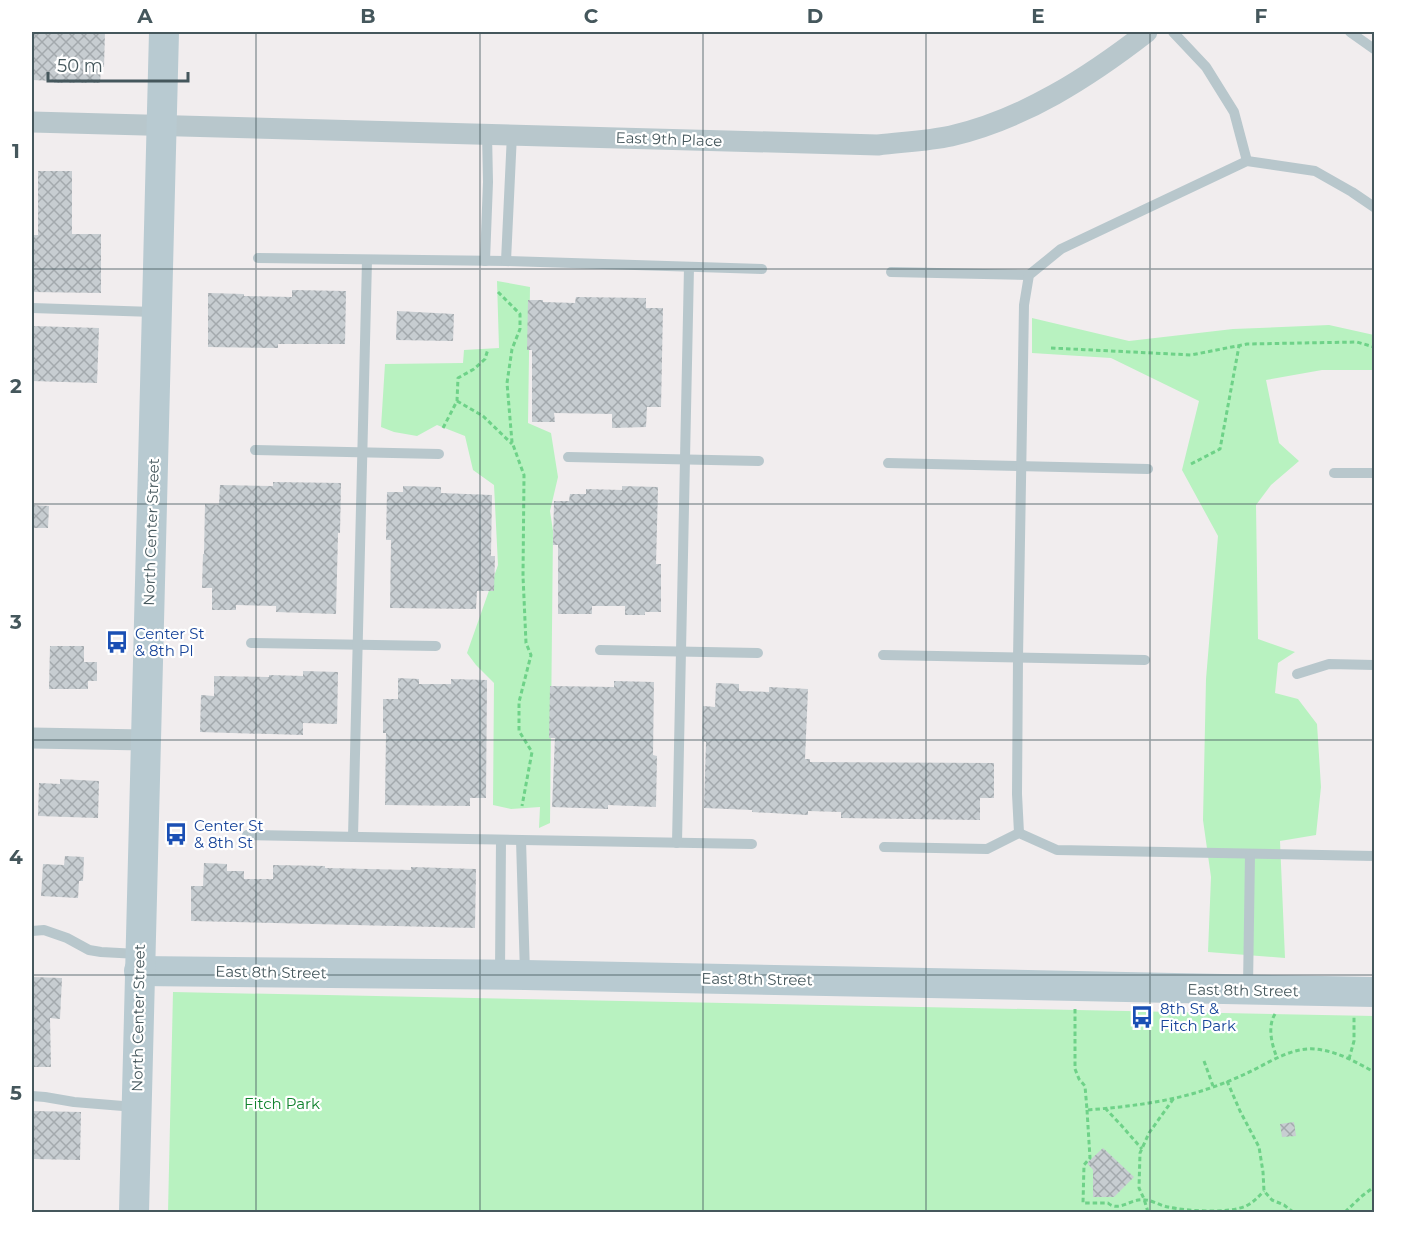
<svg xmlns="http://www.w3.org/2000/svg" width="1406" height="1244" font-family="Montserrat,sans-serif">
	<defs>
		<pattern id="building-cross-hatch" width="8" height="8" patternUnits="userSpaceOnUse" patternTransform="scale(1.5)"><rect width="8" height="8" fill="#c7cdd1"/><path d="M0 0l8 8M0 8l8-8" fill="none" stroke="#a3a9ad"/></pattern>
	</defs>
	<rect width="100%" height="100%" fill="#f1edee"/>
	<!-- park -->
	<g fill="#b8f2c0">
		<polygon points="497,281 530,287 528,423 551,433 558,477 550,511 553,531 550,823 539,828 540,807 511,809 493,805 494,683 476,665 467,653 498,565 494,485 473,470 465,436 437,425 417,436 394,432 381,427 385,364 463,363 464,350 499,348"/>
		<polygon points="1032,318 1129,341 1233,329 1329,325 1374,335 1374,370 1322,370 1266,380 1279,443 1299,461 1271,485 1256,505 1258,639 1295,652 1278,663 1275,693 1298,699 1317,724 1321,787 1316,835 1280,841 1285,958 1208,952 1211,877 1203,820 1206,679 1218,536 1182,470 1199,401 1111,358 1032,353"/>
		<polygon points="173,992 1374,1016 1374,1212 168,1212"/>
	</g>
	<!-- building -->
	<g fill="url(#building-cross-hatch)">
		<polygon points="32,32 105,32 104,67 101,67 100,83 54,83 54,81 32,80"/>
		<polygon points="38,171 72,171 72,234 101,234 101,293 32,292 32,235 38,235"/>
		<polygon points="292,290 346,291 345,344 278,344 278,348 208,347 208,293 244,294 244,296 292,297"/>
		<polygon points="576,297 646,298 646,308 663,308 661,407 647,407 646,427 612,428 612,414 554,413 555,422 532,422 532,350 527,350 528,300 543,300 543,302 575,303"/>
		<polygon points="397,311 454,314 453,341 396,340"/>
		<polygon points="32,326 99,328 97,383 32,381"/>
		<polygon points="273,482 341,483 340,533 338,533 336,614 276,612 276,606 236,605 236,610 212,610 212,588 202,588 203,554 204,554 205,504 219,505 220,485 273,486"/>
		<polygon points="403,486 441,487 441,493 492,495 491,556 495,556 494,591 477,591 476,609 390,608 391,540 386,540 387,492 403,492"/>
		<polygon points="622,486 658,487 656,564 661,564 661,612 645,612 645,615 625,615 625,606 592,606 592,614 558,614 558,545 553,545 554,501 569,501 570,494 586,494 586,489 622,490"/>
		<polygon points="32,505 49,506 48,528 32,528"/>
		<polygon points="50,646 84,646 84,662 97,662 97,681 88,681 88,689 49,689"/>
		<polygon points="303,671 338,672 337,724 303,723 303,735 200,732 201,695 214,696 214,676 269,677 269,675 303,676"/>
		<polygon points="398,678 419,679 419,684 451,684 451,679 487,680 486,798 470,798 470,806 385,805 386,733 383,733 383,699 398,699"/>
		<polygon points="614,681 654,682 653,755 657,756 656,807 608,805 608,809 552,807 555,738 549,738 550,686 614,687"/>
		<polygon points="716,683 739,684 739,691 769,692 769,687 808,689 805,759 810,759 810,762 994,763 994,798 980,798 980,820 841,818 841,812 808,811 808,815 752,812 752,810 704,808 706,742 702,741 703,706 715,707"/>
		<polygon points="60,779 99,781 98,818 38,816 39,783 60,784"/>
		<polygon points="65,856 84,857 83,881 79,881 78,898 41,896 43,864 64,865"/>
		<polygon points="204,863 227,864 227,871 244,871 244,879 273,879 273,865 325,866 325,868 411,870 411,867 476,869 475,928 191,921 191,886 203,886"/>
		<polygon points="32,977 62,978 60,1019 50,1018 51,1067 32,1067"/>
		<polygon points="32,1111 81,1112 80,1160 32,1159"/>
		<polygon points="1294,1122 1296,1136 1282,1137 1280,1124"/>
		<polygon points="1103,1148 1134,1177 1114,1197 1093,1197 1093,1170 1087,1163"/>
	</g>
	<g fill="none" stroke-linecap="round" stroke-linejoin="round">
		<!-- path -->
		<g stroke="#6ed288" stroke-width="3" stroke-dasharray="4.5 3" stroke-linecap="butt">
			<polyline points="498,292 520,314 520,329 512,349 507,383 512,442 524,475 523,576 526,643 531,655 519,702 519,731 532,752 522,806"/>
			<polyline points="1051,348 1191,355 1247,344 1357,342 1374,347"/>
			<polyline points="457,401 483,416 512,444"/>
			<polyline points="443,428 457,401 458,378 474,369 485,359 488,349"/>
			<polyline points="1191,464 1220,449 1239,346"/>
			<path d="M1075,1009V1069L1079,1079L1085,1086L1087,1110C1124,1107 1160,1103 1195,1093C1211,1088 1228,1082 1243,1075C1266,1065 1289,1047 1315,1049C1337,1051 1356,1062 1374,1072"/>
			<path d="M1275,1014C1267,1027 1272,1045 1277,1058"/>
			<polyline points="1349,1059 1354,1041 1354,1016"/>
			<polyline points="1204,1061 1213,1086"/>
			<polyline points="1227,1081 1240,1111 1259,1147 1263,1172 1264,1191 1272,1200 1284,1205 1293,1212"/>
			<polyline points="1105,1108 1121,1125 1142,1149"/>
			<path d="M1087,1110L1090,1158L1084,1165L1083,1203H1108C1119,1213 1132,1197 1146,1200C1154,1201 1161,1206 1168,1207C1188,1211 1227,1214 1246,1206C1254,1202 1258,1197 1264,1191"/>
			<polyline points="1148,1212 1144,1199 1139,1188 1140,1153 1149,1133 1174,1098"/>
			<polyline points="1345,1212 1362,1196 1374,1187"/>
		</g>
		<!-- lane -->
		<g stroke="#b8c7cc" stroke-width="10">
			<polyline points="1173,32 1206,67 1234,112 1247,161"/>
			<polyline points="1350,32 1374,49"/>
			<polyline points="258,258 506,261 762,269"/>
			<polyline points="485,261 488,182 487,133"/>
			<polyline points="506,261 512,134"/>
			<polyline points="891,272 1029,275"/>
			<polyline points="32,308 154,312"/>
			<polyline points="255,450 439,454"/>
			<polyline points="568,457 759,461"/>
			<polyline points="888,463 1148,469"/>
			<polyline points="1334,473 1374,473"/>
			<polyline points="251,643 436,646"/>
			<polyline points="600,650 758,653"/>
			<polyline points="883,655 1145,660"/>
			<polyline points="1297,674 1329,664 1374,665"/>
			<polyline points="1019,833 1017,794 1018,658 1024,305 1029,275 1061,249 1247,161 1315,171 1352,192 1374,207"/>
			<polyline points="247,835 752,844"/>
			<polyline points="353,837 367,260"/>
			<polyline points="521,840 525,974"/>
			<polyline points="677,843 689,267"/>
			<polyline points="884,847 987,849 1019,833 1057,850 1374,856"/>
			<polyline points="32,931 44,930 67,938 89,950 101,952 138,954"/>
			<polyline points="500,972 501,840"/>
			<polyline points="1248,987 1250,854"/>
			<polyline points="32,1096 45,1097 74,1102 135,1107"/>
		</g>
		<!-- street -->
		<g stroke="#b8c7cc" stroke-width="21">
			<path d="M32,122L878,145C902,142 928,141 951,136C1024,119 1089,77 1147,32"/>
			<polyline points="32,738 145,740"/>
		</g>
		<!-- secondary -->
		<g stroke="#b8cad1" stroke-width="30">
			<polyline points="139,971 525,975 1374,992"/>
			<polyline points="134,1212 164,32"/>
		</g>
	</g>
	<!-- grid -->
	<path fill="none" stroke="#45575c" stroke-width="1.5" stroke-opacity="0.55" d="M256,32V1212M480,32V1212M703,32V1212M926,32V1212M1150,32V1212M32,269H1374M32,504H1374M32,740H1374M32,975H1374"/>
	<!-- icons -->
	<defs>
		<g id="bus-bare" transform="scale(1.8)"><path d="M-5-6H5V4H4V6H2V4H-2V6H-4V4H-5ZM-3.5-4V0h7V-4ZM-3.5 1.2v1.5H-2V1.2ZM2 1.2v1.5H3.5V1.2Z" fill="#1a4fb4" stroke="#fff" stroke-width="2.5" paint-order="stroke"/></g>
	</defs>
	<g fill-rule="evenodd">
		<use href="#bus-bare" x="117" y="642"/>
		<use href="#bus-bare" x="176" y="834"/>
		<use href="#bus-bare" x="1142" y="1017"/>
	</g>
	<g text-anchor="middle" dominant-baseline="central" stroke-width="4.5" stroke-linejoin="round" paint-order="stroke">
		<!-- street labels -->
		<g font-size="15" fill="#45575c" stroke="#fff">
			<text transform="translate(669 139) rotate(2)">East 9th Place</text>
			<text transform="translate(151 532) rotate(-88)">North Center Street</text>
			<text transform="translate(271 972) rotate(1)">East 8th Street</text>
			<text transform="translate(757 979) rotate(1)">East 8th Street</text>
			<text transform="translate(1243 990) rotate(1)">East 8th Street</text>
			<text transform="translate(138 1018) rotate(-89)">North Center Street</text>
		</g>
		<!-- transit labels -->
		<g font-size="15" fill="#164399" stroke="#fff" text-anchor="start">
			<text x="135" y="633">Center St<tspan x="135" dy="17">&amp; 8th Pl</tspan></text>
			<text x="194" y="825">Center St<tspan x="194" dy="17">&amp; 8th St</tspan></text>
			<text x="1160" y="1008">8th St &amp;<tspan x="1160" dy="17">Fitch Park</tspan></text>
		</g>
		<!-- park labels -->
		<g font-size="15" fill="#10822d" stroke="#fff">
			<text x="282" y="1103">Fitch Park</text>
		</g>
	</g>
	<!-- border -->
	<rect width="1406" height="1244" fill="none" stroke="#ffffff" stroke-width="66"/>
	<!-- scale -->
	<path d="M48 72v9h140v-9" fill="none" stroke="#45575c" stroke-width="3"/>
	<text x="57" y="72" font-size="18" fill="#45575c" stroke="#ffffff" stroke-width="4.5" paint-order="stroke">50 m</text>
	<rect x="33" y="33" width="1340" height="1178" fill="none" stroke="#45575c" stroke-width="2"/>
	<g font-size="20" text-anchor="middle" font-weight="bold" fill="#45575c">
		<text x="145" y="23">A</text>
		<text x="368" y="23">B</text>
		<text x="591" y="23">C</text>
		<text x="815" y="23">D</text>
		<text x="1038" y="23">E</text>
		<text x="1261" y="23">F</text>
		<text x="16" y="158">1</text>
		<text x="16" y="393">2</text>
		<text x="16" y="629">3</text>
		<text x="16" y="864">4</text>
		<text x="16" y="1100">5</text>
	</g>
</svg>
